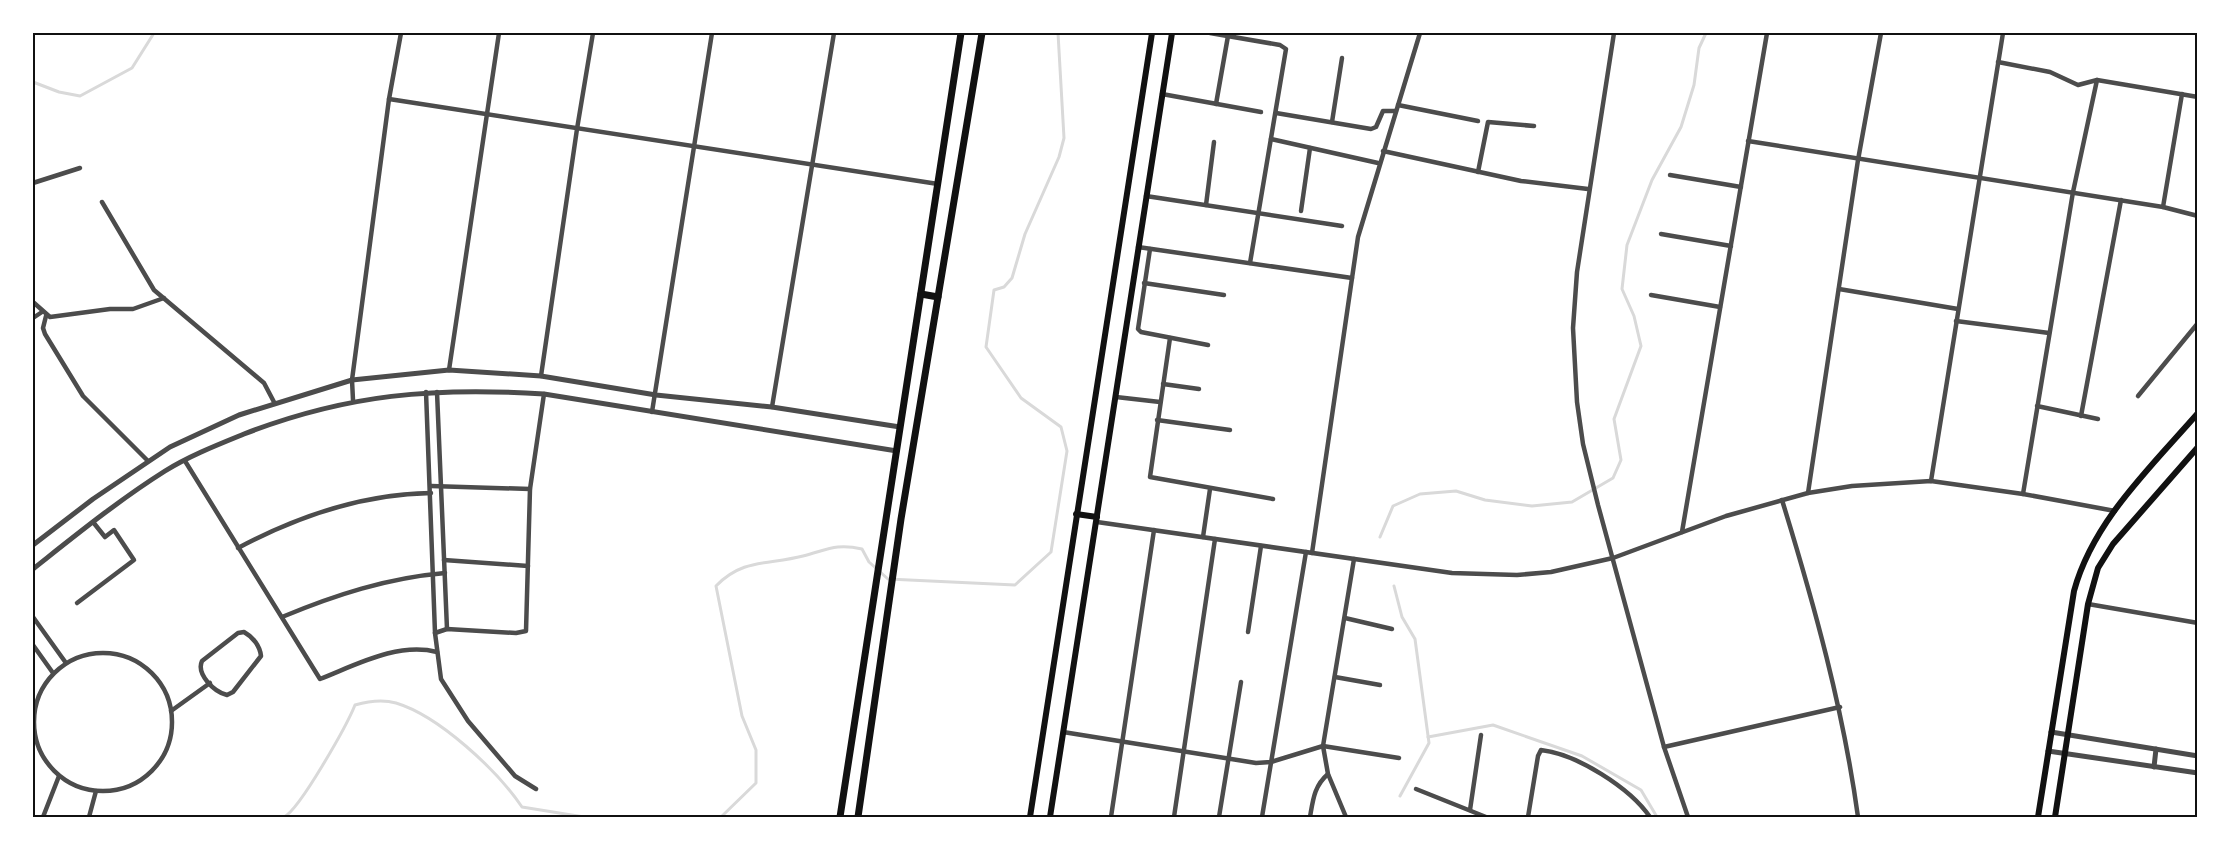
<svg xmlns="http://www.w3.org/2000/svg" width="2231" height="850" font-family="Rubik,sans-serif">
	<rect width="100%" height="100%" fill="#fff"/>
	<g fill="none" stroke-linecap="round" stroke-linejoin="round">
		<!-- stream -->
		<g stroke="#d9d9d9" stroke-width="3">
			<polyline points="33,82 59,92 80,96 132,68 154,33"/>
			<polyline points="1380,537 1393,506 1420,494 1456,491 1485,500 1532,506 1572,502 1613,478 1621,460 1614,419 1641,346 1634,316 1622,289 1627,245 1652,180 1681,127 1694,85 1699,48 1706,33"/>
			<polyline points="1394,586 1402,617 1415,639 1429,743 1400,796"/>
			<polyline points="1428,737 1493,725 1582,756 1641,790 1657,817"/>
			<path d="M284,817C300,809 347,725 355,705C369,701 382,699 396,703C439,716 497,770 522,807L584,817"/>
			<path d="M721,817L756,783V750L742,716L716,586C743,558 769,565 803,556C827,550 836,543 862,549L869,562L888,579L1015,585L1051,552L1067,451L1061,427L1021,398L986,347L994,290L1004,287L1012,278L1025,234L1059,157L1064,138L1058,33"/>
		</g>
		<!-- minor -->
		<g stroke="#4c4c4c" stroke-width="4.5">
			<polyline points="1210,33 1280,45 1286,49 1250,263"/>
			<polyline points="1614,33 1577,272 1573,328 1577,402 1583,444 1598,505 1664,747 1688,817"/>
			<polyline points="1998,62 2050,72 2078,85 2097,80 2198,97"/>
			<polyline points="1162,94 1261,112"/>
			<polyline points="389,99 938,184"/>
			<polyline points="1216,104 1228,36"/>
			<polyline points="1398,105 1478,121"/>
			<polyline points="1276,113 1371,129 1376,127 1383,111 1396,111"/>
			<polyline points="1332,122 1342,58"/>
			<polyline points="1271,139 1378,163"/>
			<polyline points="1748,141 2163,207 2198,216"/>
			<polyline points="1383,151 1521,181 1588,189"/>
			<polyline points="1478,172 1488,122 1534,126"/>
			<polyline points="1670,175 1741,187"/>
			<polyline points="33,183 80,168"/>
			<polyline points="1146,196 1342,226"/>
			<polyline points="102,202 154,290 264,383 274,402"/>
			<polyline points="1206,205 1214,142"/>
			<polyline points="2163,207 2182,94"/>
			<polyline points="1301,211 1310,148"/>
			<polyline points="1661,234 1731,246"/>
			<polyline points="1138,247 1352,278"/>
			<polyline points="1150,249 1138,329 1141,332 1208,345"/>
			<polyline points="1144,283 1224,295"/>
			<polyline points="1839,289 1958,309"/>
			<polyline points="1651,295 1720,307"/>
			<polyline points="33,302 50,317 110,309 133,309 164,298"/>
			<polyline points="46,316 43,328 45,334 83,396 148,461"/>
			<polyline points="33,318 42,312"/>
			<polyline points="1956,321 2049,333"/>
			<polyline points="1170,338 1150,477 1273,499"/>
			<polyline points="449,370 499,33"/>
			<polyline points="541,376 577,129 593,33"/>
			<polyline points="1163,384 1199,389"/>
			<polyline points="426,392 435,633 441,679 468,721 515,776 536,789"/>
			<polyline points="437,392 447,629"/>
			<polyline points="2138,396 2198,323"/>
			<polyline points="1116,397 1160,402"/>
			<polyline points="353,400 352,380 389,99 401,33"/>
			<polyline points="2037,406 2098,419"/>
			<polyline points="772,407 834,33"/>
			<polyline points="652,412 712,33"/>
			<polyline points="2081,416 2121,200"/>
			<polyline points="1157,420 1230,430"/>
			<path d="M185,461L320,679C356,665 397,642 437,652"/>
			<polyline points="1931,481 2003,33"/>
			<polyline points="431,486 530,489"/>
			<polyline points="1808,493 1858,160 1881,33"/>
			<polyline points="2023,494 2073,192 2097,80"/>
			<path d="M1782,500C1814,604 1843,708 1858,817"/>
			<polyline points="1097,522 1452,573 1517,575 1551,572 1613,558 1726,516 1808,493 1852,486 1931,481 2023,494 2115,511"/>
			<polyline points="1682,532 1767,33"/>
			<polyline points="1203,537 1210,489"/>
			<path d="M238,548C298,516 362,494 431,493"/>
			<polyline points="1312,553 1358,237 1420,33"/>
			<polyline points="444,560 528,566"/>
			<polyline points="77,603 134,560 114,530 105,537 93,522"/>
			<polyline points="2088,604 2198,623"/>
			<polyline points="33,617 66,663"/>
			<path d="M282,617C335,595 387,578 445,573"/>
			<polyline points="1345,618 1392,629"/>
			<path d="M244,632C253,637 260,646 261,656L233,692L227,695C214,692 196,674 202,661L238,633Z"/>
			<polyline points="1248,632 1261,546"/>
			<polyline points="435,633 447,629 516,633 526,631 530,489 544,394"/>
			<polyline points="33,645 53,673"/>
			<circle cx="103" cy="722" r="69"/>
			<polyline points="1335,677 1380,685"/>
			<polyline points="171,711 210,683"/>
			<polyline points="1063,732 1256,763 1271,762 1323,746 1399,758"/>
			<polyline points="1664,747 1840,707"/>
			<polyline points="1416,789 1486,817"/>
			<polyline points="1470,810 1481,735"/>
			<polyline points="43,817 59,776"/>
			<polyline points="89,817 96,791"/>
			<polyline points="1111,817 1154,530"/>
			<polyline points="1174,817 1215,539"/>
			<polyline points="1219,817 1241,682"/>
			<polyline points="1262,817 1306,552"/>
			<path d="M1310,817C1313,800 1314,786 1328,774"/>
			<polyline points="1346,817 1328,774 1323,746 1354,559"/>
			<path d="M1528,817L1538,756L1541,750C1577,754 1630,788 1650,817"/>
		</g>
		<!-- tertiary -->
		<g stroke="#4c4c4c" stroke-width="5">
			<polyline points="33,545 93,499 170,447 239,415 352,380 449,370 541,376 656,395 772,407 900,427"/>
			<path d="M33,569C76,535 119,500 165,471C189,456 217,445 244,434C347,394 434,387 544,394L897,451"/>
			<polyline points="2051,732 2198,756"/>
			<polyline points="2048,751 2198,773"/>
			<polyline points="2154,767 2156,749"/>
		</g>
		<!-- secondary -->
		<g stroke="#111" stroke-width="6">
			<polyline points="1076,514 1097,517"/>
			<polyline points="1030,817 1152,33"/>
			<polyline points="1050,817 1172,33"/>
			<path d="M2038,817L2074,591C2093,521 2151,467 2198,413"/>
			<polyline points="2055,817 2088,604 2098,568 2113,544 2198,447"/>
		</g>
		<!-- primary -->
		<g stroke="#111" stroke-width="7">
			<polyline points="921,294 938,297"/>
			<polyline points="840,817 961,33"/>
			<polyline points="858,817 901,519 982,33"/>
		</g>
	</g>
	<!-- border -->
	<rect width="2231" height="850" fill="none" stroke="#ffffff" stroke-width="69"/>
	<rect x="34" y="34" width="2162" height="782" fill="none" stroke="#111" stroke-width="2"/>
</svg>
